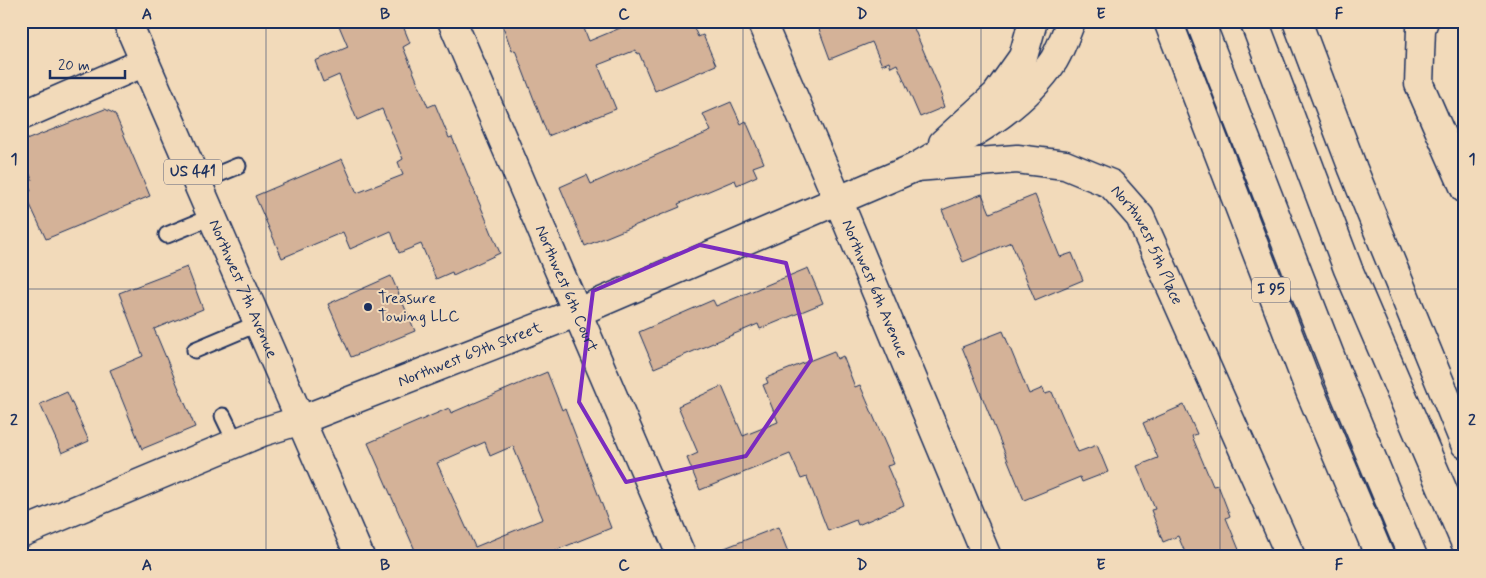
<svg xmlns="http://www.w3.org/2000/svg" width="1486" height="578" font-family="Mynerve,sans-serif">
	<rect width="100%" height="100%" fill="#f2daba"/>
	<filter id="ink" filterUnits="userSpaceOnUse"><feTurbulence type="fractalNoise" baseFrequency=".02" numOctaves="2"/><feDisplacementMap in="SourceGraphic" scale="10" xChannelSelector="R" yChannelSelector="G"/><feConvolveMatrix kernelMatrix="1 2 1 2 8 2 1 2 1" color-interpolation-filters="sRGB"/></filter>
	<g filter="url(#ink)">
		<!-- building -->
		<g fill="#d4b298" stroke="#1b2f5e" fill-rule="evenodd">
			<polygon points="337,21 401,21 410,43 403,47 428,107 435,104 449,138 452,137 500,253 453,275 452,272 436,279 421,244 399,253 391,231 350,249 343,232 282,258 255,196 342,159 357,193 403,175 398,162 403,159 382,109 357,120 339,75 323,82 315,61 348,47"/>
			<polygon points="501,21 581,21 589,41 637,21 691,21 698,37 703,35 716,65 655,91 639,53 637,54 636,50 598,65 616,109 548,136 515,50 512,51"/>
			<polygon points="816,21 921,21 913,26 943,97 941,98 944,107 920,117 897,64 891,67 889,62 882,65 872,42 830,59"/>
			<polygon points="731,102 741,124 746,121 764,163 753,167 757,176 737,185 735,180 678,204 680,207 585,246 560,187 587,175 591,184 711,131 703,114"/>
			<polygon points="105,109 115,114 150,196 46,239 25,194 31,191 27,182 32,180 21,150 21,142"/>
			<polygon points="982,194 990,213 1035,195 1060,257 1072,253 1083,280 1035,300 1011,242 963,262 942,210"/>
			<polygon points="187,267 203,309 154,329 195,427 142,449 110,370 143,356 119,293"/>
			<polygon points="808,268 823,303 760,329 758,324 654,368 639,332 713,300 716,306"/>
			<polygon points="391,276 415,331 351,357 328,304"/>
			<polygon points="1003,331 1029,394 1043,388 1045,394 1052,392 1078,452 1097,445 1108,472 1082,482 1080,477 1024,500 962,347"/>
			<polygon points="834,351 837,359 843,356 855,387 860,385 894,464 887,466 904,505 858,525 856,520 828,531 807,477 801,479 790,454 700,490 687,458 698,453 678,406 722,386 743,436 778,422 763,385 768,383 766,378"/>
			<path d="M547,372L562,410L565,408L611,528L539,557H418L368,443L449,408L451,413ZM485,442L490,456L513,446L543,519L475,547L437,463Z"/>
			<polygon points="67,392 89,441 62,453 40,404"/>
			<polygon points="1184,405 1197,434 1192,436 1213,486 1218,485 1230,516 1226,518 1242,557 1187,557 1178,536 1163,542 1151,510 1155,509 1137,466 1158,458 1143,423"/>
			<polygon points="778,527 790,557 708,557 707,555"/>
		</g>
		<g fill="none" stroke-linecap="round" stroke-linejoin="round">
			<!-- lane casing -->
			<g stroke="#1b2f5e" stroke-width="19">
				<g id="lane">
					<polyline points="197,183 238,166"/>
					<polyline points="167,235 211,217"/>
					<polyline points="195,350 259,323"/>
					<polyline points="223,416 236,443"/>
				</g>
			</g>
			<!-- street casing -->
			<g stroke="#1b2f5e" stroke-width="31">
				<g id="street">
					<path id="s1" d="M452,21L682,557"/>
					<polyline points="21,116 145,62"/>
					<polyline points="943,143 996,95 1023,57 1033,21"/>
					<path id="s2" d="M916,167L1017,159L1065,165L1111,184L1140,217L1291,557"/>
					<path id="s3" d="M838,200L987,557"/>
					<polyline points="21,533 262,432 301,420"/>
				</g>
			</g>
			<!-- secondary casing -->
			<g stroke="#1b2f5e" stroke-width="31">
				<g id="secondary">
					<polyline points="761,21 838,200"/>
					<polyline points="1424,21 1421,29 1419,84 1465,189"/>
					<path id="s4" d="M301,420L578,312L916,167"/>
				</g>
			</g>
			<!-- primary casing -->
			<g stroke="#1b2f5e" stroke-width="31">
				<g id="primary">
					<path id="s5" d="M127,21L360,557"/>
				</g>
			</g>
			<!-- highway casing -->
			<g stroke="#1b2f5e" stroke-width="31">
				<g id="highway">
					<polyline points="1168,21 1310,391 1380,557"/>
					<polyline points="1200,21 1341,384 1413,557"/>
					<polyline points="1254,21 1348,269 1465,542"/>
					<polyline points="1297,21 1353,169 1465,444"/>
					<path d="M916,167C966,137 1021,110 1054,60C1061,48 1066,34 1071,21"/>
				</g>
			</g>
			<!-- lane -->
			<use href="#lane" stroke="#f2daba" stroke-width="15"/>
			<!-- street -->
			<use href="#street" stroke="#f2daba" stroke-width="28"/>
			<!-- secondary -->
			<use href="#secondary" stroke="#f2daba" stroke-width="28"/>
			<!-- primary -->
			<use href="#primary" stroke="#f2daba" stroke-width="28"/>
			<!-- highway -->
			<use href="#highway" stroke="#f2daba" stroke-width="28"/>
		</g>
	</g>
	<!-- marked area -->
	<path fill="none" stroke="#7b2cbf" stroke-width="4" stroke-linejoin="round" d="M700,245L786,263L811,360L746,456L626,482L579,402L593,291Z"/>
	<!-- grid -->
	<path fill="none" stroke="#1b2f5e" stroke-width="1" stroke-opacity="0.55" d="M266,21V557M504,21V557M743,21V557M981,21V557M1220,21V557M21,289H1465"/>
	<!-- markers -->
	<circle fill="#1b2f5e" stroke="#f2daba" stroke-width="2" cx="368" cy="307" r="5"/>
	<g text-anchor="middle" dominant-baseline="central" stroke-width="4" stroke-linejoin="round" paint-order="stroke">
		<!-- shield labels -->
		<g fill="#f2daba" stroke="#5c627a" stroke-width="1">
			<rect x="164" y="159.5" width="58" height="25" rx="4"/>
			<rect x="1252" y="277.5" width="38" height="25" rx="4"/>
		</g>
		<g font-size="15" font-weight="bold" fill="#1b2f5e">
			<text x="193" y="172">US 441</text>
			<text x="1271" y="290">I 95</text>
		</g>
		<!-- street labels -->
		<g font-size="16" fill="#1b2f5e" stroke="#f2daba">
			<text stroke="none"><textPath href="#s2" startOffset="271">Northwest 5th Place</textPath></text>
			<text stroke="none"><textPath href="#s5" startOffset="292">Northwest 7th Avenue</textPath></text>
			<text stroke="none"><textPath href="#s1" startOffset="291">Northwest 6th Court</textPath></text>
			<text stroke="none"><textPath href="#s3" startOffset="96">Northwest 6th Avenue</textPath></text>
			<text stroke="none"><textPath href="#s4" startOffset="181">Northwest 69th Street</textPath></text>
		</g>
		<!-- poi labels -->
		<g font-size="16" fill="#1b2f5e" stroke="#f2daba" text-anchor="start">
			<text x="378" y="298">Treasure<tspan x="378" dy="18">Towing LLC</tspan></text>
		</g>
	</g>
	<!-- margin -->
	<rect width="1486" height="578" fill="none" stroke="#f2daba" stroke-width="55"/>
	<!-- scale -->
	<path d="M50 70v8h75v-8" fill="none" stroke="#1b2f5e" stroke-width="2.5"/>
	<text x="58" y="70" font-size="15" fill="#1b2f5e" stroke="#f2daba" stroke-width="4" paint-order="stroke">20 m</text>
	<rect x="28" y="28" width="1430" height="522" fill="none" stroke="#1b2f5e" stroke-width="2"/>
	<g font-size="16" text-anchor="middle" font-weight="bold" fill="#1b2f5e">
		<text x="147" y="19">A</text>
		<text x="385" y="19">B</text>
		<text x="624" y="19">C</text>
		<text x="862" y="19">D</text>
		<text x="1101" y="19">E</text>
		<text x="1339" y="19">F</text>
		<text x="14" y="164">1</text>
		<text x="1472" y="164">1</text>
		<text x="14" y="425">2</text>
		<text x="1472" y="425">2</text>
		<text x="147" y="570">A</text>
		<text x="385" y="570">B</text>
		<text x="624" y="570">C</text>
		<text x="862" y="570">D</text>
		<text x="1101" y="570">E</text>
		<text x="1339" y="570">F</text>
	</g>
</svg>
